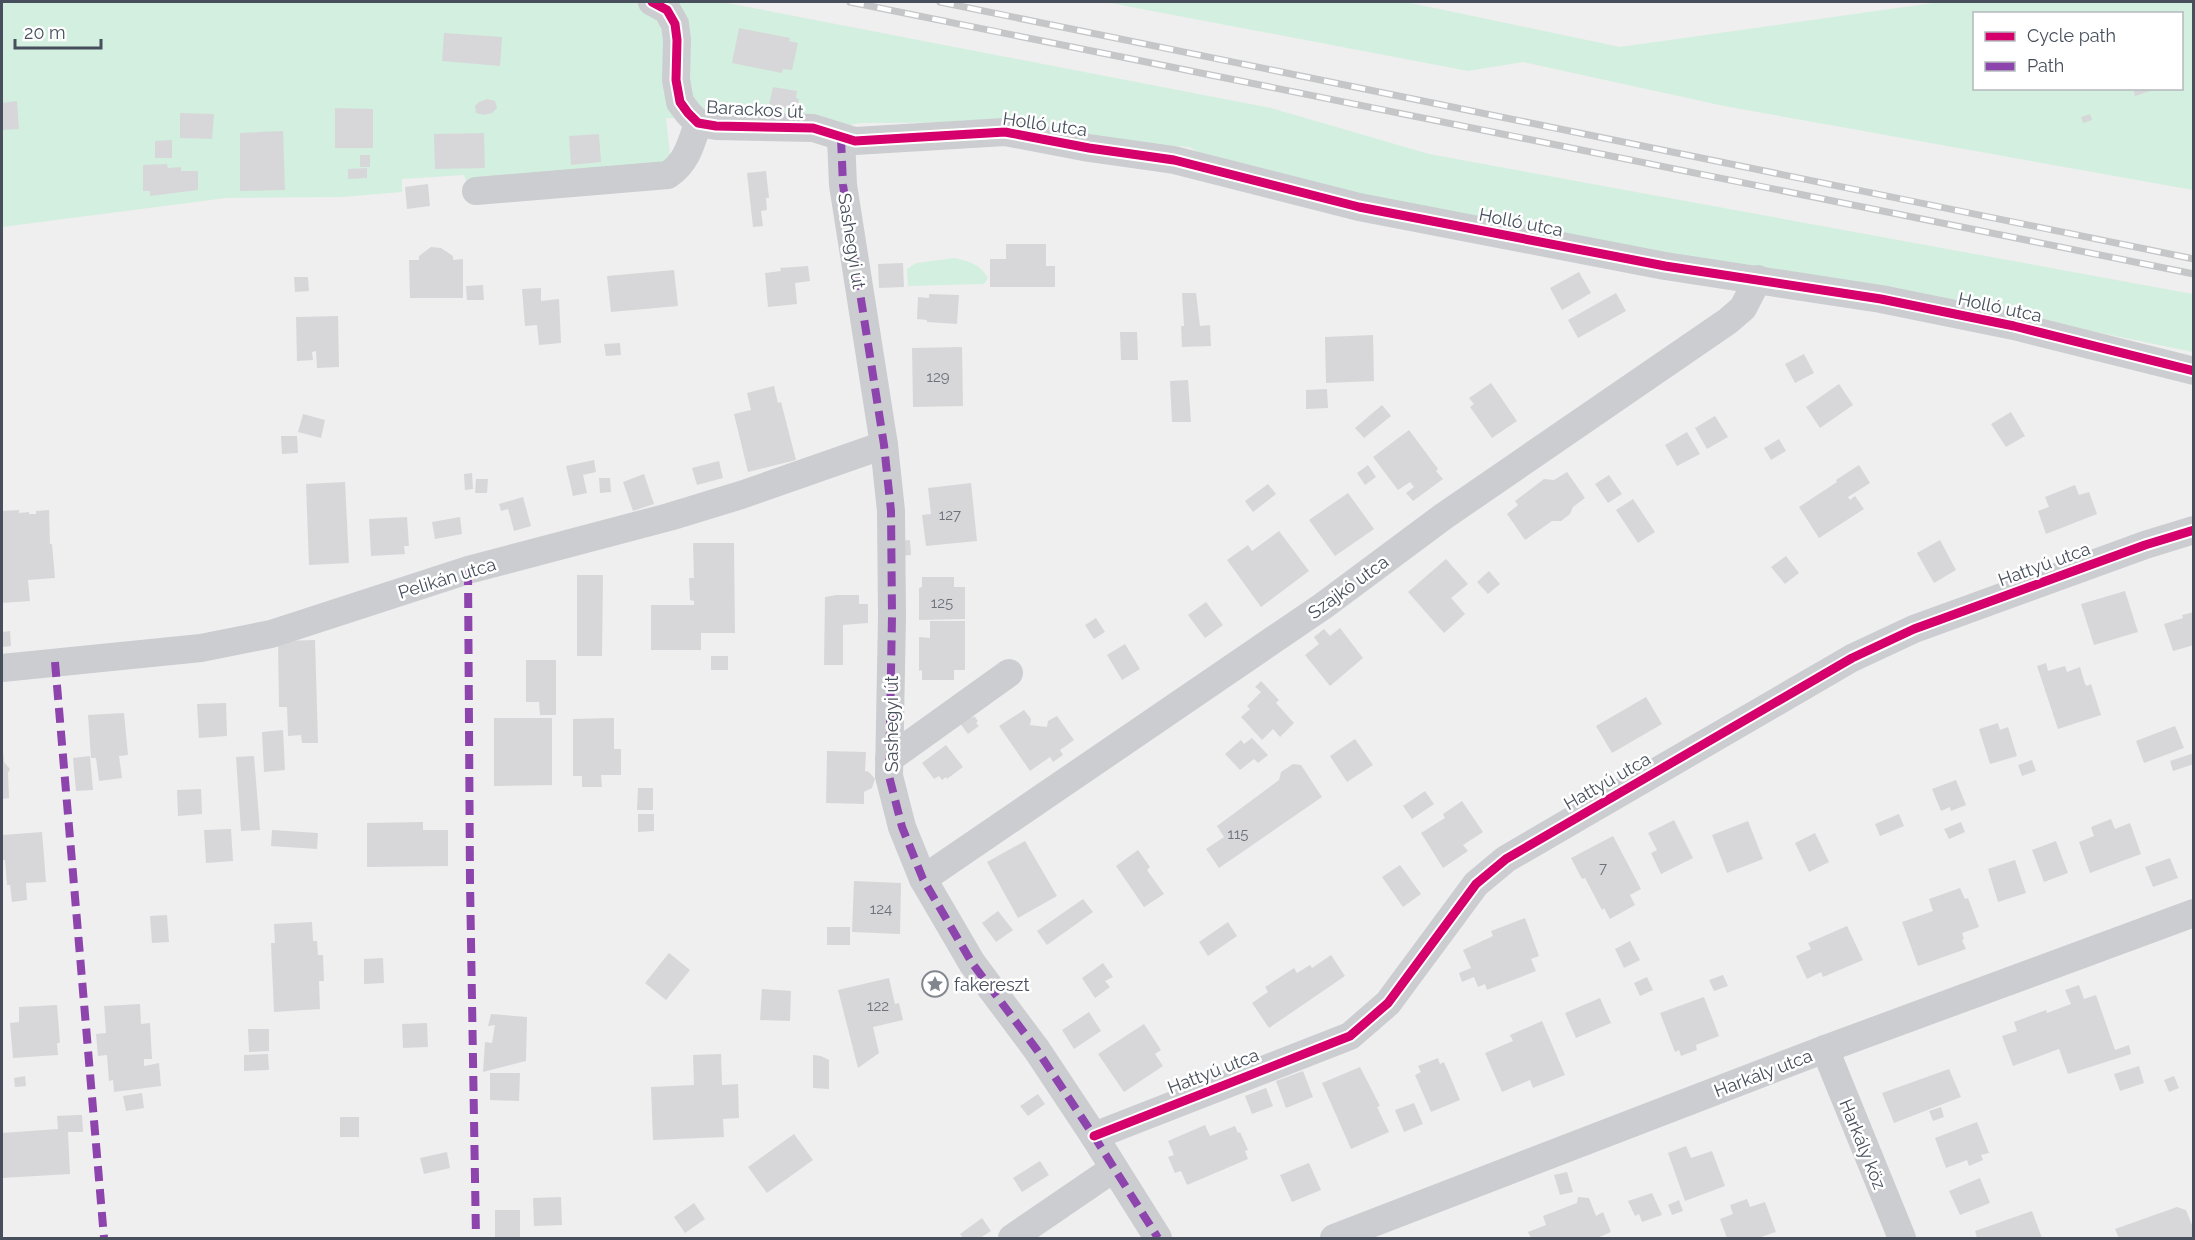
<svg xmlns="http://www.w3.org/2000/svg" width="2195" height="1240" font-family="Raleway,sans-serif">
	<rect width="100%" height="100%" fill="#f0efef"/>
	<!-- green -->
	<g fill="#d3efe0" fill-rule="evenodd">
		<polygon points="2,2 722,2 1271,108 1429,154 2193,294 2193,352 1941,300 1673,261 1230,168 1189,147 1049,137 1013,122 860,123 835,128 781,122 666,118 671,163 466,180 464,175 402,179 402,192 342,197 226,198 2,227"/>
		<path d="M1105,2H1406L1620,47L1940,2H2193V190L1724,106L1523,62L1468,71ZM1974,14H2182V88H1974Z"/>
		<path d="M955,258C970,262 980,264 988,278L984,284L908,286L907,269L916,263Z"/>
	</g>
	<!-- building -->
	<g fill="#d7d7d9">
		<polygon points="739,28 790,38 789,41 798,43 792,70 783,69 782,73 732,63"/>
		<polygon points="444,33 502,37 500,66 442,61"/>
		<polygon points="773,87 797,91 796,98 799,99 797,111 769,105"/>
		<polygon points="2133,88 2156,88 2156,89 2135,96"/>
		<polygon points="487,99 495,101 497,108 492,113 484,115 476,113 475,106 479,102"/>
		<polygon points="17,101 19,129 2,130 2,103"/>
		<polygon points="335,108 373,109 373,148 335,148"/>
		<polygon points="180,113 214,114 212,139 180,138"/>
		<polygon points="2090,114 2092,120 2083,123 2081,117"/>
		<polygon points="283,131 285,190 240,191 240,133"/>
		<polygon points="484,133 485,168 435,169 434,134"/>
		<polygon points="599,134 601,162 571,165 569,136"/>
		<polygon points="172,140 172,158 155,158 155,141"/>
		<rect x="360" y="155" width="10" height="12"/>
		<polygon points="167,164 168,168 181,167 181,171 198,171 198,190 150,196 150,191 143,191 143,165"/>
		<polygon points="367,168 367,178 348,179 348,169"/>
		<polygon points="766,171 769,198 766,198 767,210 761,211 763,226 753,227 747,173"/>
		<polygon points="428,184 430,206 407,209 405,187"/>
		<polygon points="1006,244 1046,244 1046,266 1055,266 1055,287 990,287 990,259 1006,259"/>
		<polygon points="431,247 441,248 453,256 453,260 463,259 463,298 410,298 409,260 419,260 419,256"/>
		<polygon points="903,263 904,287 879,288 878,264"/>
		<polygon points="808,266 810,281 795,283 797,304 768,307 765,273 781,271 780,268"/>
		<polygon points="674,270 678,306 611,312 607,276"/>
		<polygon points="1579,272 1591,293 1562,310 1550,288"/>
		<polygon points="294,277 308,277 309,291 295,292"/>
		<polygon points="483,285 484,300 467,300 466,286"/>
		<polygon points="541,288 541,301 559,299 561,343 539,345 537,325 525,326 522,289"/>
		<polygon points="1182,293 1196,293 1200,326 1210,325 1211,346 1182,347 1181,326 1184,326"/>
		<polygon points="1616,293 1626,311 1578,338 1568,320"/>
		<polygon points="929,294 959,295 957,324 927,322 927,320 917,319 918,297 929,298"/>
		<polygon points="338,316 339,367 317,368 316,351 312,352 313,360 297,361 296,317"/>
		<polygon points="1120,332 1137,332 1138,360 1121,360"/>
		<polygon points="1373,335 1374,381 1326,383 1325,337"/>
		<polygon points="620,343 621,355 606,356 604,344"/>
		<polygon points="962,347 963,406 913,407 912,348"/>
		<polygon points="1804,354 1814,373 1795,383 1785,364"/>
		<polygon points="1188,380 1191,422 1172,422 1170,381"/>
		<polygon points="1491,383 1517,421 1492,438 1470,407 1474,404 1469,398"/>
		<polygon points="1839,384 1853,405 1820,428 1806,407"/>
		<polygon points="774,386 778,403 781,402 796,460 748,472 734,414 751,410 747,393"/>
		<polygon points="1327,389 1328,408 1306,409 1306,390"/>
		<polygon points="1382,405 1391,416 1364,438 1355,428"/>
		<polygon points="2011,412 2025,436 2006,447 1991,424"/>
		<polygon points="303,414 325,420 321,438 298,432"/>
		<polygon points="1715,416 1728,437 1707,449 1695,428"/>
		<polygon points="1409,430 1438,469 1436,471 1443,479 1413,501 1406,493 1414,487 1410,482 1398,490 1373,457"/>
		<polygon points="1687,432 1700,454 1677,466 1665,445"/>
		<polygon points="281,436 297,436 298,453 282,454"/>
		<polygon points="1779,439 1786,451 1771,460 1764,448"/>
		<polygon points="594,460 596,472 583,475 587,493 573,496 566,466"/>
		<polygon points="719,461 723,478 697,485 692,468"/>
		<polygon points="1368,465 1376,477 1365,485 1357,473"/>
		<polygon points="1859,465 1870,483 1848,497 1850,500 1855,496 1864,509 1819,538 1799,507 1837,482 1836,480"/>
		<polygon points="1567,472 1585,498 1573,507 1570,514 1561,521 1552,521 1525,540 1507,514 1518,505 1515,501 1544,479 1554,480"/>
		<polygon points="472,473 473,489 465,490 464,474"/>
		<polygon points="644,474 654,504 633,511 623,482"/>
		<polygon points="1609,475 1622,494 1608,503 1595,484"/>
		<polygon points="599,478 610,478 611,492 600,493"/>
		<polygon points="476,479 488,479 487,493 475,493"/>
		<polygon points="345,482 349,563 309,565 306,484"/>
		<polygon points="971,483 977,541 926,546 922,515 931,514 928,488"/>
		<polygon points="1268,484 1276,494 1253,512 1245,501"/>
		<polygon points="2075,485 2079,495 2089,492 2097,514 2046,534 2038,511 2049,507 2045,497"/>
		<polygon points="1348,493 1374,529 1335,556 1309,520"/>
		<polygon points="523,497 531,526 514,531 508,509 501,511 499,504"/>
		<polygon points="1633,499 1655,532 1638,543 1616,510"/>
		<polygon points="19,510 19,513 29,512 29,514 36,514 36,511 49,510 50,544 52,544 55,578 28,580 30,601 2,603 2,511"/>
		<polygon points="407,517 409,546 404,546 405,554 371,556 369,519"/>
		<polygon points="460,517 462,534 435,539 432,522"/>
		<polygon points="1279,531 1309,571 1261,607 1227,560 1248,545 1252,551"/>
		<polygon points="910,540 911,555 899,556 897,541"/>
		<polygon points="1940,540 1956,570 1934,583 1917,553"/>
		<polygon points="693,543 734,543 735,633 701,633 701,650 651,650 651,605 694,605 694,601 690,600 689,578 694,578"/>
		<polygon points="1786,556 1799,573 1785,584 1771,567"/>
		<polygon points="1446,559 1468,584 1451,598 1465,614 1444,633 1408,592"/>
		<polygon points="1489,571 1500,584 1488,594 1477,582"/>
		<polygon points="577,575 603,575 602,656 577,656"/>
		<polygon points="922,577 954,577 954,587 965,587 965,619 919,620 919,588 922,587"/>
		<polygon points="2125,591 2138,632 2094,645 2081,604"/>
		<polygon points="836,595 859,595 859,604 868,604 868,623 843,625 843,665 824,665 825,597"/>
		<polygon points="1206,602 1223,625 1205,638 1188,615"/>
		<polygon points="2194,612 2194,645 2173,651 2164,624 2183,618 2182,615"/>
		<polygon points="1096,618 1105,632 1094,639 1085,625"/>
		<polygon points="930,621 965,621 965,670 954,670 954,680 922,680 922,670 919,671 919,637 930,638"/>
		<polygon points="1340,628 1363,658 1330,686 1305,655 1319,644 1314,637 1324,629 1330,636"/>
		<polygon points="10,631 11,646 2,647 2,632"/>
		<polygon points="315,640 318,743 302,743 301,735 288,736 287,707 279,707 278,641"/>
		<polygon points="1125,644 1140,669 1122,680 1107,655"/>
		<rect x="711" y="656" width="17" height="14"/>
		<polygon points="526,660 556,660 556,715 540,715 539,702 526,702"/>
		<polygon points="2046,663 2048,671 2065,666 2067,672 2080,667 2085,684 2087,686 2091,684 2101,715 2058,729 2037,666"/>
		<polygon points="1261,681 1279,700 1276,703 1294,723 1280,737 1273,729 1262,740 1241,717 1250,709 1247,706 1261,692 1255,687"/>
		<polygon points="1646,697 1662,724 1612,753 1596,726"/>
		<polygon points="226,703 227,736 199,738 197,704"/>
		<polygon points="1024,710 1031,719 1030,725 1047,727 1048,721 1057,716 1074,740 1060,750 1063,755 1053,762 1050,757 1030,771 999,726"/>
		<polygon points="124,713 128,755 119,756 122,778 99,781 96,758 91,758 88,715"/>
		<polygon points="969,714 972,718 974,716 978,721 976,723 979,726 968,734 959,722"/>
		<polygon points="494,718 552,718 552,785 494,786"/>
		<polygon points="614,718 614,749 621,749 621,775 601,775 602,787 582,787 582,776 573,776 573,719"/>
		<polygon points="1998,723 2000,730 2008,727 2017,756 1990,764 1979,729"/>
		<polygon points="2175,726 2184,748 2144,763 2136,741"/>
		<polygon points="283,730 285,770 264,772 262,732"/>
		<polygon points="1252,738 1268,755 1258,763 1254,759 1240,770 1225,754 1241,740 1244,744"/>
		<polygon points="1355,739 1373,765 1347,782 1330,756"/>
		<polygon points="946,745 963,767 947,779 946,777 942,780 939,776 934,779 922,763"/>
		<polygon points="3,751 4,762 10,769 8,773 9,798 2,799 2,752"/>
		<polygon points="827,751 866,752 865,771 869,772 875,779 872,788 864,792 864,804 826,803"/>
		<polygon points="2194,753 2194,764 2173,771 2170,761"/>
		<polygon points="90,756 93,790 76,791 73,758"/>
		<polygon points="254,756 260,830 241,831 236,757"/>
		<polygon points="2032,760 2036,771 2022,776 2018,765"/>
		<polygon points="1293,764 1301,765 1322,797 1219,868 1206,849 1224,837 1217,826 1279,780 1281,772"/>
		<polygon points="1956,780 1966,805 1951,811 1950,807 1941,811 1932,789"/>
		<polygon points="638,788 653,788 653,810 637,810"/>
		<polygon points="201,789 202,814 178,816 177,790"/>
		<polygon points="1425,791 1434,804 1412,819 1403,806"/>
		<polygon points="1462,801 1483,832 1463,845 1468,851 1443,868 1421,833 1445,818 1443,814"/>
		<polygon points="638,814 654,814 654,831 638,832"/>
		<polygon points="1899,814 1904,826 1880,836 1875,824"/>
		<polygon points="2111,819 2115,829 2130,823 2141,854 2090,873 2079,842 2094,836 2091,827"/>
		<polygon points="1674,820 1693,858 1661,874 1651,853 1657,850 1648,833"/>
		<polygon points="1748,821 1763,859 1727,873 1712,835"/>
		<polygon points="423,822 423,830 448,830 448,866 367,867 367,823"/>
		<polygon points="1961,822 1965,832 1949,839 1944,829"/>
		<polygon points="231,829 233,861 206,863 204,830"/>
		<polygon points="272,830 318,833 317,849 271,846"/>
		<polygon points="42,832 46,882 26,883 27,900 12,902 10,885 7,885 5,860 2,860 2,837 3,835"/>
		<polygon points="1815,833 1829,862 1809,872 1795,843"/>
		<polygon points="1613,836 1641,889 1630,895 1635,905 1610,919 1604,908 1602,910 1585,878 1582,879 1571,858"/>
		<polygon points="1025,841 1057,896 1018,918 987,862"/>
		<polygon points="2056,841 2068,873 2044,882 2032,850"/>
		<polygon points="1138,850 1150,867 1147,870 1164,894 1144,907 1116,866"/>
		<polygon points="2170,858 2178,878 2153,887 2145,867"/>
		<polygon points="2015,860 2026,893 1998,902 1988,869"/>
		<polygon points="1400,865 1421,894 1403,907 1382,877"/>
		<polygon points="854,881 901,883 900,934 852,932"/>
		<polygon points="1960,888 1965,899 1968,898 1979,927 1962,933 1964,939 1962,940 1966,949 1918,966 1902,922 1933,911 1929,899"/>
		<polygon points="1083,899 1093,912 1047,945 1037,931"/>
		<polygon points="998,911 1013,930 996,942 982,923"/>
		<polygon points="167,915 169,942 152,943 150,916"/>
		<polygon points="1525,918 1539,956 1531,959 1536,971 1487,990 1485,984 1478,987 1474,977 1462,982 1459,973 1471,968 1463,950 1493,936 1491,931"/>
		<polygon points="312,922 313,941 317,941 318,955 323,955 324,981 319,981 320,1009 274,1012 271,943 275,943 274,924"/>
		<polygon points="1228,922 1237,936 1208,956 1199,942"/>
		<polygon points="1847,926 1863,960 1823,977 1821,972 1807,979 1796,956 1811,949 1808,943"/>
		<rect x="827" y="927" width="23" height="18"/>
		<polygon points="1630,941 1640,960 1624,968 1615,949"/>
		<polygon points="669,953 690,970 666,1000 645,983"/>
		<polygon points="1331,955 1345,976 1269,1028 1252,1003 1268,992 1265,987 1294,968 1297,973 1310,965 1312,968"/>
		<polygon points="383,958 384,983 364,984 364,959"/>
		<polygon points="1103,963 1113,977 1105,981 1110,987 1095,998 1082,978"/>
		<polygon points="1723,975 1728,986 1714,991 1709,980"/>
		<polygon points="1647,977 1653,990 1640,996 1634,983"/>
		<polygon points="889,978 895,1004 899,1003 903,1020 873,1027 879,1053 858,1068 838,990"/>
		<polygon points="2079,985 2084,999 2096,995 2115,1050 2129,1045 2131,1054 2068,1074 2059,1049 2013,1066 2002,1036 2017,1031 2014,1022 2046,1010 2047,1013 2071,1004 2065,990"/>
		<polygon points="762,989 791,991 790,1021 760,1020"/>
		<polygon points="1704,997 1719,1036 1696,1045 1697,1050 1681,1056 1679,1050 1675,1052 1660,1013"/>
		<polygon points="1600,998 1611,1023 1576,1038 1565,1013"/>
		<polygon points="140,1004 141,1024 150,1023 152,1059 144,1059 144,1066 159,1063 161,1086 114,1092 113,1080 109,1081 107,1055 98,1056 96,1034 106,1033 104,1006"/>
		<polygon points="57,1005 60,1043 57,1043 58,1055 13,1058 10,1023 19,1022 19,1007"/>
		<polygon points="1089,1012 1101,1031 1074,1049 1062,1030"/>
		<polygon points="491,1014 527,1017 526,1061 483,1072 485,1042 492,1043 495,1025 488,1026"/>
		<polygon points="1542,1021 1565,1075 1533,1088 1530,1080 1502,1092 1485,1053 1513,1041 1510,1035"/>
		<polygon points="427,1023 428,1047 403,1048 402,1024"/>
		<polygon points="1144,1024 1161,1050 1155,1054 1163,1066 1124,1092 1098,1054"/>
		<polygon points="248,1029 269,1029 269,1051 249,1052"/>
		<polygon points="268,1054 269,1070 244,1071 244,1055"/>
		<polygon points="721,1054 722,1085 738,1084 739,1118 723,1119 724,1137 653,1140 651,1087 694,1085 693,1055"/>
		<polygon points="813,1055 821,1056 829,1060 829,1089 813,1088"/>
		<polygon points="1438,1058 1440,1064 1444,1062 1460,1100 1431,1112 1415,1075 1421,1072 1418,1066"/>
		<polygon points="2139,1066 2144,1083 2120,1091 2114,1074"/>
		<polygon points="1360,1067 1380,1106 1377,1107 1389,1132 1351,1149 1322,1083"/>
		<polygon points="1949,1069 1961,1097 1894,1123 1882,1093"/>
		<polygon points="1303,1071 1313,1097 1286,1108 1276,1081"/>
		<polygon points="490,1073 520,1073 519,1101 490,1100"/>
		<polygon points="25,1076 26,1086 15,1087 14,1078"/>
		<polygon points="2174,1076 2179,1088 2169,1092 2164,1080"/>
		<polygon points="1266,1088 1273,1106 1252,1114 1245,1096"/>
		<polygon points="142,1093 144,1108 126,1111 123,1096"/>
		<polygon points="1038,1094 1045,1104 1028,1116 1020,1106"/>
		<polygon points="1414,1103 1423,1124 1404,1132 1395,1110"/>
		<polygon points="1941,1107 1944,1117 1933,1121 1929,1111"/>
		<polygon points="77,1115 82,1115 83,1132 68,1132 70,1174 2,1178 2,1133 58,1129 57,1116"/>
		<rect x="340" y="1117" width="19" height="20"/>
		<polygon points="1977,1122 1989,1153 1981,1155 1983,1160 1969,1166 1967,1160 1946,1168 1935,1138"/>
		<polygon points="1205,1125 1210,1136 1235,1126 1238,1133 1240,1132 1248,1150 1245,1151 1248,1159 1187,1185 1181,1171 1175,1173 1168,1157 1174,1155 1168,1141"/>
		<polygon points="794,1134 813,1160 767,1193 748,1167"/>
		<polygon points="1686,1146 1691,1158 1712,1151 1725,1186 1685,1201 1668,1153"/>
		<polygon points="447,1152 450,1168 424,1174 420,1158"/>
		<polygon points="1040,1161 1049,1175 1022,1192 1013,1178"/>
		<polygon points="1309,1163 1321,1190 1292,1202 1280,1175"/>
		<polygon points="1567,1172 1573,1192 1560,1195 1554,1175"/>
		<polygon points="1980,1178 1990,1203 1960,1215 1949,1191"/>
		<polygon points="1652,1193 1662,1215 1642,1222 1639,1214 1635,1216 1628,1201"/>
		<polygon points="561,1197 562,1225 534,1226 533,1198"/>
		<polygon points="1578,1197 1589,1198 1596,1216 1603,1212 1611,1232 1597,1238 1531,1238 1528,1232 1546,1225 1543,1216 1577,1203"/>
		<polygon points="1747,1199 1750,1207 1765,1202 1776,1232 1758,1238 1727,1238 1720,1219 1733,1214 1730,1205"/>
		<polygon points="1679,1200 1683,1211 1672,1215 1668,1205"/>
		<polygon points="694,1203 705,1219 685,1233 674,1217"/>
		<polygon points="2177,1207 2186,1210 2194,1230 2194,1238 2119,1238 2115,1229"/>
		<rect x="495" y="1210" width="25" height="28"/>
		<polygon points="2032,1211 2042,1238 1977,1238 1975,1231"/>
		<polygon points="982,1218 991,1231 980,1238 963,1238 960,1234"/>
	</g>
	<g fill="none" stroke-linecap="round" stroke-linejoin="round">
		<!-- minor -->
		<g stroke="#cbcdd0" stroke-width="28">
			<polyline points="652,2 667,10 675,24 677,40 676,80 680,102 688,113 698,123 716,126 813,128 855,141 1005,132 1089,148 1174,160 1359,207 1665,266 1881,299 2014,326 2194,371"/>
			<polyline points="841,138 843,185 884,445 891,511 892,616 889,776 902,827 923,879 972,963 1037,1050 1094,1136 1158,1238"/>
			<path d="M476,191L668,175C687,162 691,144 698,123"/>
			<polyline points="2,668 201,648 271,634 468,570 669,517 741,495 884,445"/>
			<polyline points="889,759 1009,673"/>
			<polyline points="923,879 1323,606 1444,516 1728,321 1743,308 1758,279"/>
			<polyline points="1825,1049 1902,1238"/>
			<polyline points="1094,1136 1350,1036 1388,1003 1476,884 1506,859 1852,658 1914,629 2145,545 2194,530"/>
			<polyline points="1012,1238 1113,1169"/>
			<polyline points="1334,1238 1825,1049 2194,913"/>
		</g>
		<!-- rail casing -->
		<g stroke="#c5c6c8" stroke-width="7">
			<g id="rail">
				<polyline points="850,2 2194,274"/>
				<polyline points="940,2 2194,259"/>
			</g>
		</g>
		<!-- rail -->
		<use href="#rail" stroke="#fff" stroke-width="4.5" stroke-dasharray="14" stroke-linecap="butt"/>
		<!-- quiet -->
		<g stroke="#8e44ad" stroke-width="8" stroke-dasharray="15 8" stroke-linecap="butt">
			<polyline points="841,138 843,185 884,445 891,511 892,616 889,776 902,827 923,879 972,963 1037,1050 1094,1136 1158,1238"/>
			<polyline points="468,570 470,882 476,1238"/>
			<polyline points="55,662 104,1238"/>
		</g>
		<!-- cycleway casing -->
		<g stroke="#fff" stroke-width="13">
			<g id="cycleway">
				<polyline points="652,2 667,10 675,24 677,40 676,80 680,102 688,113 698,123 716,126 813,128 855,141 1005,132 1089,148 1174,160 1359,207 1665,266 1881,299 2014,326 2194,371"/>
				<polyline points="1094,1136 1350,1036 1388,1003 1476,884 1506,859 1852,658 1914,629 2145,545 2194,530"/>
			</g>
		</g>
		<!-- cycleway -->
		<use href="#cycleway" stroke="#d6006c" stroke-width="9"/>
	</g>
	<!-- icons -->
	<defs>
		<g id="sight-ring" transform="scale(1.35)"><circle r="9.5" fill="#fff" stroke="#82878f" stroke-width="1.5"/><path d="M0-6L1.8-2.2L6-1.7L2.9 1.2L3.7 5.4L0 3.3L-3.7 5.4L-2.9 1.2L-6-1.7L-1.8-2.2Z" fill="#82878f"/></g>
	</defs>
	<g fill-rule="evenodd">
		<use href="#sight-ring" x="935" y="984"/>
	</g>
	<g text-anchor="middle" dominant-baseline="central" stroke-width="5" stroke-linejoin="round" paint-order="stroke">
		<!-- number labels -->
		<g font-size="15" fill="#6c727c">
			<text x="938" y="377">129</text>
			<text x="950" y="515">127</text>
			<text x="942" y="603">125</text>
			<text x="1238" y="834">115</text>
			<text x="1603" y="868">7</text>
			<text x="881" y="909">124</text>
			<text x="878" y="1006">122</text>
		</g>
		<!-- street labels -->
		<g font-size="18" fill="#464f5b" stroke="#fff">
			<text transform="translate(755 109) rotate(3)">Barackos út</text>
			<text transform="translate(1045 124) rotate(8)">Holló utca</text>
			<text transform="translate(1521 222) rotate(11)">Holló utca</text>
			<text transform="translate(852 241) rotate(81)">Sashegyi út</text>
			<text transform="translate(2000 307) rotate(12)">Holló utca</text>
			<text transform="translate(2044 564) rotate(-20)">Hattyú utca</text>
			<text transform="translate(447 578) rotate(-17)">Pelikán utca</text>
			<text transform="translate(1348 587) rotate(-36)">Szajkó utca</text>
			<text transform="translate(891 724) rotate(-90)">Sashegyi út</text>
			<text transform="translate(1607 781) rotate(-30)">Hattyú utca</text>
			<text transform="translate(1213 1071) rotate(-21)">Hattyú utca</text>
			<text transform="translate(1763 1073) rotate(-21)">Harkály utca</text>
			<text transform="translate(1863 1144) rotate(68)">Harkály köz</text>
		</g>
		<!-- poi labels -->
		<g font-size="18" fill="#464f5b" stroke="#fff" text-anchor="start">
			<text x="954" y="984">fakereszt</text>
		</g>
	</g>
	<!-- border -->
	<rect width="2195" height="1240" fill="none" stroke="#464f5b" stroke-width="6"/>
	<!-- legend -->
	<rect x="1973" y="12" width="210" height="78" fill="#ffffff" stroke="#b5b9bd" stroke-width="1.5"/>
	<rect x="1985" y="32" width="30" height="9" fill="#d6006c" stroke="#b5b9bd" stroke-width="1.5"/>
	<text x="2027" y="42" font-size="18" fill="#464f5b">Cycle path</text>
	<rect x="1985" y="62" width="30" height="9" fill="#8e44ad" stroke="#b5b9bd" stroke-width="1.5"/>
	<text x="2027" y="72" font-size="18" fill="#464f5b">Path</text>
	<!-- scale -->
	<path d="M15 39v9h86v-9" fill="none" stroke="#464f5b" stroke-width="3"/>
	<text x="24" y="39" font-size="18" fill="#464f5b" stroke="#ffffff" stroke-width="4.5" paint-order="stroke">20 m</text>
</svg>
